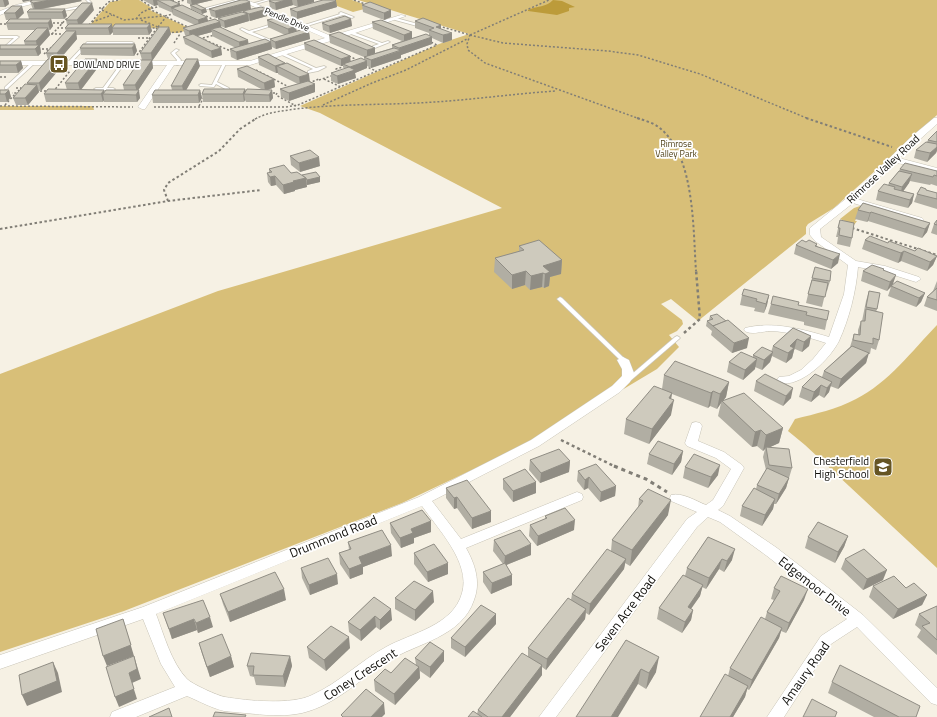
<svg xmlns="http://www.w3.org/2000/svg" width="937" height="717" font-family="'Titillium Web',sans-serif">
	<rect width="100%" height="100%" fill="#f6f1e4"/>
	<!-- green -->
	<g fill="#d8bf78">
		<polygon points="121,0 139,0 152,8 150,10 191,29 178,33 155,32 158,28 88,27 110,2"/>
		<polygon points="321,0 352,0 372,7 353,12"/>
		<polygon points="358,0 937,0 937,115 834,208 808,224 806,227 806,234 698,321 671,299 661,304 682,320 683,324 677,331 669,335 679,347 657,369 550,433 402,503 124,611 0,652 0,374 218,291 502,208 320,113 300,106 439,44 469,34"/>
		<polygon points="0,106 93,106 94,110 0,110"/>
		<polygon points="860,206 866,207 856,219 855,221 857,221 854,225 840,219 854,208"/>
		<path d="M937,325V568L805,445L788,431L795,419C815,414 837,409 856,399C888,383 912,351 937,325Z"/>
	</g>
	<!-- water -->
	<path fill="#bc9b3a" d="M553,0L562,1L575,7L569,8V11L557,15L528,11V10C536,6 547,7 553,0Z"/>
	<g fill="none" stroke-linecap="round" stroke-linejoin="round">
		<!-- lane casing -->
		<g stroke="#c8c4b7" stroke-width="1.5">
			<g id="lane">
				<polygon points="86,0 89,0 92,3 87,9 85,8 89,3"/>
				<polygon points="236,0 240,0 204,10 202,9"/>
				<polygon points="265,0 270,0 252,5 251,4"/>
				<polygon points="85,5 86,5 86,7 58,12 56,11"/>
				<polygon points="341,12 354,17 352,18 343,15 304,27 301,26 340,14 339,13"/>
				<polygon points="396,18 418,24 419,25 417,26 395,20 394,19"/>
				<polygon points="288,19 291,20 252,32 271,40 272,41 270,42 247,33 240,29 242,28 249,31"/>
				<polygon points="351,32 353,32 382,43 388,41 390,42 375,48 373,48 373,46 379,44 351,34"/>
				<polygon points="0,36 17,36 19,37 6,48 5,48 5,46 14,38 0,38"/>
				<polygon points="87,42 132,42 134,43 132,44 89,44 70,64 68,64 68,62"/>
				<polygon points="176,49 179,50 175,53 181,60 178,65 177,65 175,64 177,60 171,53"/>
				<polygon points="282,53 284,53 316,68 324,66 326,67 318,71 308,73 308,71 313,69 282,55"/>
				<polygon points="32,62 35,63 7,89 5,89 5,87"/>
				<polygon points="122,62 125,63 107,88 113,88 115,89 114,90 95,90 94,89 96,88 103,88"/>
				<polygon points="223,63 226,64 217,82 229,88 229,90 227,90 216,84 214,87 213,87 200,86 199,85 201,84 212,85"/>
				<polygon points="560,297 562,298 625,359 626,360 625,361 621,361 558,300 557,299"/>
				<polygon points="677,336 679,337 680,338 679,339 629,382 625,382 624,381 625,380 675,337"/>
			</g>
		</g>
		<!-- street casing -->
		<g stroke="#c8c4b7" stroke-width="1">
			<g id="street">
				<polygon points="37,0 48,0 20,7 0,15 0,11 16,5"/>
				<polygon points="239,0 247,0 331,36 401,15 406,16 334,40 250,65 174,65 145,109 142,109 138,107 167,65 0,65 0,61 250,61 325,38"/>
				<path d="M934,118H937V124L899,158L937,168V174L895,162L857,199L922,218L924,220L922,222H916L853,203L820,229L821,237L856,261L885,266L919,277L921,279L916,282L884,272L858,267C856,292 849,319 839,341C830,359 801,388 779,383L777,380L779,377L789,376L801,370L813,359L826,343C808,337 790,332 771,331C763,331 749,336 744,330L745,328C773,321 802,329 829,337L844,294L848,265L815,241L810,235V228L859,188L911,137Z"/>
				<path d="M623,357L629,360L634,373L630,382L620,392L539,446L432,501L461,539L572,494L577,492L582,494L583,497L582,500L466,548C475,564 481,582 474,600C462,637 417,643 388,661C360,679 336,705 302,713C284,717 264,715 245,713C238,712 230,712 224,711C211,708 199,701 187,696L136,717H110L112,712L175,687L161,664L143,619L0,669V655L143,607L419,497L531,440L612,386L622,376V369L617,360ZM422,506C438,529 471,563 462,593C453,626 411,633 386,647C360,661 339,683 312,695C292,705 248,701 225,697C218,696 192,684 187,679C171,662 164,635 156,614Z"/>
				<path d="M696,422L700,423L702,426L698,441L724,452L742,465L744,468L723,506L718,510L730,516L777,548L863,615L937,688V705L931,703L857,627L831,644L784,717H767L821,636L847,619L767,556L720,522L708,517L697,527L556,717H539L687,519L697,512L671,501L670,498L671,495C682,492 696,501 706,505L713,500L731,469L716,458L687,446L685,443L692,423Z"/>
			</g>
		</g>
		<!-- path-far3 -->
		<g stroke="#817e76" stroke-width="1.5" stroke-dasharray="2 2" stroke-linecap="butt">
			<polyline points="141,0 153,8"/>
			<polyline points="312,0 316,0"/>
			<polyline points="354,0 368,5"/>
			<polyline points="174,3 185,0"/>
			<polyline points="161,6 149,9 190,28"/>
			<polyline points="103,8 108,2 119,0"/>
			<polyline points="102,10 124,20 163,16"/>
			<polyline points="165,16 176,13"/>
			<polyline points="206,16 216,21"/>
			<polyline points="136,19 141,13 149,9"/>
			<polyline points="141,20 158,27"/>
			<polyline points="92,22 112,15"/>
			<polyline points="49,23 63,23"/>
			<polyline points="0,24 10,24"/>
			<polyline points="89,25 103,8 97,8"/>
			<polyline points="439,26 470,35 467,44 468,50 485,63 640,119"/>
			<polyline points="158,27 166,17"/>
			<polyline points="67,28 58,28 68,17"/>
			<polyline points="168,33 187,31"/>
			<polyline points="47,34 63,34"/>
			<polyline points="52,34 58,28"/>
			<polyline points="470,35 503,43 608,51 638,55 700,74 809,119"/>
			<polyline points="470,35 549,0"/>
			<polyline points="138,38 149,38"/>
			<polyline points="199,39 215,35"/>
			<polyline points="205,40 233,52"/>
			<polyline points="174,43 180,34"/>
			<polyline points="38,49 49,49"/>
			<polyline points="44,54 55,44"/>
			<polyline points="137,55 157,28 149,28"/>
			<polyline points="349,56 359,61"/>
			<polyline points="365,66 376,71"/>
			<polyline points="256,70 291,88"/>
			<polyline points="340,71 336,69 346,66"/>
			<polyline points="0,77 6,77"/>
			<polyline points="324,79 341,87"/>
			<polyline points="319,80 334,75"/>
			<polyline points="309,83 319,79"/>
			<polyline points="16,88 21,88 18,91"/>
			<polyline points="36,91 49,91"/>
			<polyline points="53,92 70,71"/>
			<polyline points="269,93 277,93 276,95 296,106"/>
			<polyline points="5,105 16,93 12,93"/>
			<polyline points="323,105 372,83 406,70 467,39"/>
			<polyline points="0,106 133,107"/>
			<polyline points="199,106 204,97"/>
			<polyline points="154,107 286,107 298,105 437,45 431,42"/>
			<path d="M255,119C268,112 282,111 296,109C336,104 377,105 417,103C464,101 510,94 556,91"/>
		</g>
		<!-- path-far2 -->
		<g stroke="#817e76" stroke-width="2" stroke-dasharray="2.5 2.5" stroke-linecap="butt">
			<path d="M637,118C646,121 655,123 662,130C695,159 693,230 696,271"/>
			<polyline points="806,118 892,147"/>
			<polyline points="168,201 164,190 168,183 219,151 240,129 257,118"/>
			<polyline points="852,228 937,255"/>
			<polyline points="0,229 168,201 261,190"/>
		</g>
		<!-- path-far1 -->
		<g stroke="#817e76" stroke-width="2.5" stroke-dasharray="3 3" stroke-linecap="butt">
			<polyline points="684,333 700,319 696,270"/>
			<polyline points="561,440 616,467"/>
		</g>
		<!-- path -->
		<polyline stroke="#817e76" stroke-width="3" stroke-dasharray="4 4" stroke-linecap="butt" points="614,466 646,479 667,492"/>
		<!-- lane -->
		<use href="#lane" fill="#fff" fill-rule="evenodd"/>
		<!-- street -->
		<use href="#street" fill="#fff" fill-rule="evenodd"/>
	</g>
	<!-- wall -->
	<g fill="#b1aea3">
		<polygon points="0,0 8,0 9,4 5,7 0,7"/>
		<polygon points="143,0 174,0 174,1 173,1 180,4 180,5 208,21 218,21 218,18 243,12 243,11 267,16 250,21 248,20 249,21 225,28 221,26 221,28 248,44 270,41 270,39 285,35 268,27 267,20 297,31 309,32 310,39 276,49 272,47 272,49 237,60 231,57 230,49 236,48 212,36 212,32 197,36 221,48 222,55 212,58 185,44 183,37 186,36 185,35 183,28 195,25 173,15 173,13 159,7 158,5 154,6"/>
		<polygon points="187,0 213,0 196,4 207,12 202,14 191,9 190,5 192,5 187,3"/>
		<polygon points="271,0 314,0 314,2 298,7 293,5 276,10 270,8 269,1"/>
		<polygon points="30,1 82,1 42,9 65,9 67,16 64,19 29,19 27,12 33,9 32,7"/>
		<polygon points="336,1 337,7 297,19 291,16 290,9"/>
		<polygon points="370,2 391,17 384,20 363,12 362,5"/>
		<polygon points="209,9 251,9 216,18 211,16"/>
		<polygon points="94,10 82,24 112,27 150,24 152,31 149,35 113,35 113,32 110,35 76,35 77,39 60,59 62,66 41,91 39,91 39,92 28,105 16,105 13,98 27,84 27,83 48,59 46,53 66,31 65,28 67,25 66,20"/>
		<polygon points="4,13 24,13 17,19 51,19 53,26 50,30 49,30 50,35 40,46 41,53 38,56 0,56 0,45 25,45 24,41 35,30 8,30 6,23 9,20 6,20"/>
		<polygon points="351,19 352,26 330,33 323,30 322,23"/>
		<polygon points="415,21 441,25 441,29 452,40 443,43 432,38 432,44 401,55 401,58 371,68 367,66 367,68 355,73 356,78 338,84 331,81 331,73 344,69 343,66 341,66 305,50 304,43 350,56 350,62 364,59 364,57 330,43 329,35 375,53 392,48 392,45 402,41 373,29 372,22 412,32 412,38 429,36 429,33 415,28"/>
		<polygon points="169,27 171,34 152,61 153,68 138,90 140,98 137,102 104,102 104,100 103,102 46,102 44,94 67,90 65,83 99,66 81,90 104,92 124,90 123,85 142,60 140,53"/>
		<polygon points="135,44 137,51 134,56 81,55 80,48"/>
		<polygon points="258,57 285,64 310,82 315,92 289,101 281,97 280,89 298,84 278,74 278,73 276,73 259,65"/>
		<polygon points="0,61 21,61 23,68 18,73 0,73"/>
		<polygon points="200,66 186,90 200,90 202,98 199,103 153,103 152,95 172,90 171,86"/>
		<polygon points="237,69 274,79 275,87 267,90 272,90 273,98 270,102 246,102 245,100 244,102 203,102 202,94 245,89 246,92 263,90 238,77"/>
		<polygon points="0,90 9,90 11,97 7,102 0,102"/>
		<polygon points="937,131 937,151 936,153 927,162 914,158 916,150 927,142 928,140"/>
		<polygon points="290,156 320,166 300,172 291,165"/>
		<polygon points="269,169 303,176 320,177 320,182 307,185 306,184 307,187 295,190 295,191 284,194 276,185 271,186 268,182 267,173 269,173"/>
		<polygon points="900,169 937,171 937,186 931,184 930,185 910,181 909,183 903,191 914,194 912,203 908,208 876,200 878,191 888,185 889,183 899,171"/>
		<polygon points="926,190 937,193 937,209 914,202 917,194"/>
		<polygon points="863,203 930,223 927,232 922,238 868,221 867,222 855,219 858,210"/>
		<polygon points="840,220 852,238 850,247 837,244 838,237 836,237"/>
		<polygon points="937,220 937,235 931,233 934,224"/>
		<polygon points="865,240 888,243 915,251 937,256 933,265 927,271 901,261 898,263 862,249"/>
		<polygon points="806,242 817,244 817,246 838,263 831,269 794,254 796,245"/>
		<polygon points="519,246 562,260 561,274 550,277 549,286 544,288 542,287 530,290 525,285 512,289 494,272 495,258 519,251"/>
		<polygon points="884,270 893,284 925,293 921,302 916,307 888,296 891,287 887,291 861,281 863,271"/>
		<polygon points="812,278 830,281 827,291 826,290 822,307 806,303"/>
		<polygon points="937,281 937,311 924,306 927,297 933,291"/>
		<polygon points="869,291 877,309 876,312 879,340 876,350 871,348 870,354 868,354 866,363 838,389 830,386 829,392 824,398 819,395 811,402 799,397 802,387 822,377 824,371 850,347 854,334 858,334 858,330 861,321 862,321 866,301"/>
		<polygon points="742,295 769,295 767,305 764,313 754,311 755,308 740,305"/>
		<polygon points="771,304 798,305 827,320 825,330 804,325 804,322 768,314"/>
		<polygon points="710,316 747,348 732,353 711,335 712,331 706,326 707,321 709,320"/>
		<polygon points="793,328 811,336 809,346 802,352 795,349 794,350 792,358 786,363 772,356 770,362 762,370 755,367 755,369 743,380 727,372 729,362 753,357 753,355 771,352 773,346"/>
		<polygon points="664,375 729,382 726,397 723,401 783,428 779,443 770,447 792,468 786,488 776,504 774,504 773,509 762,526 740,516 742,506 756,489 757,485 766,470 763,457 765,449 763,451 757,446 752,447 718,416 721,403 717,409 710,406 708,408 672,394 671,399 671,415 649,444 624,434 626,419 662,389"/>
		<polygon points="756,381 791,398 783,406 754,391"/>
		<polygon points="683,451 681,462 672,475 647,464 649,454"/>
		<polygon points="530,460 570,461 569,472 540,483 529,470"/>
		<polygon points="685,467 718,475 708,488 683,478"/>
		<polygon points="578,471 616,486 615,496 600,502 588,488 584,490 577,481"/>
		<polygon points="503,479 536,482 536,493 513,502 503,489"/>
		<polygon points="446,488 491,511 491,522 472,529 457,508 454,509 446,498"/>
		<polygon points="648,489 668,515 630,566 625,563 624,569 589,615 586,613 585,619 546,670 542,667 542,675 510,717 468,717 477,714 478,710 528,656 528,648 571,600 572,594 611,551 612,540 638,508 639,499"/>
		<polygon points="545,516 574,530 537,546 529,536 530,525 545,519"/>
		<polygon points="431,521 431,532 414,538 414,543 401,548 391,533 390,523"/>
		<polygon points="848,536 844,547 835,563 805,548 808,537"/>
		<polygon points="708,537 732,560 724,572 719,569 706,589 702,587 700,596 691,609 693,610 691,620 682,633 657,619 659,608 685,576 687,568"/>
		<polygon points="494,540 531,555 506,565 512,575 512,585 491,594 483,582 483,572 503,564 493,551"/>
		<polygon points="348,542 392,556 363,567 363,574 350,579 340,564 339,553 349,550"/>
		<polygon points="414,553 448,574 428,582 414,564"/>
		<polygon points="845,559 883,580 863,590 841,569"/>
		<polygon points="301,568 338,584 310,595 302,578"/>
		<polygon points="873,586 906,588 927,595 922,605 893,619 869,597"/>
		<polygon points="774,588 804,600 786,633 781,631 779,638 749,690 747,689 745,697 733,717 700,717 728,676 730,668 765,619 767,612 774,600 771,599"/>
		<polygon points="220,594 286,600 230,622 223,604"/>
		<polygon points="374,597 392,620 380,630 376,627 361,641 349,632 348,622"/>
		<polygon points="395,598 434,602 415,621 395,609"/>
		<polygon points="937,606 937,655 917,637 921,630 915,625 919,614"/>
		<polygon points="163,613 213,627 198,633 197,630 172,639"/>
		<polygon points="496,624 465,657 451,648 451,638"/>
		<polygon points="626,640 656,672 646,689 638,684"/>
		<polygon points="199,643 231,656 234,667 210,677 202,654"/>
		<polygon points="307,647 350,648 326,671 309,658"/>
		<polygon points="290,656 292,666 285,687 256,685 254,677 250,676 247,666"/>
		<polygon points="415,658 444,661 430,678 420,671 420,678 395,705 375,691 374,680 391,673 416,665"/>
		<polygon points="832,682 916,717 874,717 828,693"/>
	</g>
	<!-- shaded-wall -->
	<g fill="#908d84">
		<polygon points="3,0 8,0 9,4 5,7"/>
		<polygon points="22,0 33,0 23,2"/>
		<polygon points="50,0 81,0 82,1 35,10 33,3"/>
		<polygon points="153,0 174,0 174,1 157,0 158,5 154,6"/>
		<polygon points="191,0 213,0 192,5"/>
		<polygon points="286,0 292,0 293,5 276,10 275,3"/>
		<polygon points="297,0 314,0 314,2 298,7"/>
		<polygon points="336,1 337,7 297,19 297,12"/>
		<polygon points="250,2 251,9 216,18 215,11"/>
		<polygon points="92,3 94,10 79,27 77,20"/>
		<polygon points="180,4 181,11 172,8 173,13 173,14 171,7"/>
		<polygon points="22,6 24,13 17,20 15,13"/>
		<polygon points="65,9 67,16 64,19 62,12"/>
		<polygon points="206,9 207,12 202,14 201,10"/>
		<polygon points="267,9 267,16 250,21 249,14"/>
		<polygon points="391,10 391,17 384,20 384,13"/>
		<polygon points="248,14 249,21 225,28 224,21"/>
		<polygon points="207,17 209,24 199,27 198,20"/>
		<polygon points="51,19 53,26 50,30 48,23"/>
		<polygon points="351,19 352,26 330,33 329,26"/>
		<polygon points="220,22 222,29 211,29 212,32 190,38 189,31"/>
		<polygon points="112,24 113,32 110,35 108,28"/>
		<polygon points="150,24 152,31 149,35 147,28"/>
		<polygon points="441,25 441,32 436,27"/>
		<polygon points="296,26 297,34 289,36 288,29"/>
		<polygon points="169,27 171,34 152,61 151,53"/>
		<polygon points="48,28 50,35 40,46 41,53 38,56 35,49 37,47 36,41"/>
		<polygon points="76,31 77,39 59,60 57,53"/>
		<polygon points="309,32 310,39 276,49 275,42"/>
		<polygon points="412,32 412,39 404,42 404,35"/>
		<polygon points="452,33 452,40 443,43 443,35"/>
		<polygon points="432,37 432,44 401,55 401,58 371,68 371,60 400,51 399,48"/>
		<polygon points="248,40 249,47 240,50 239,42"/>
		<polygon points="271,42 272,49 237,60 236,52"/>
		<polygon points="135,44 137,51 134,56 132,48"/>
		<polygon points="221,48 222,55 212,58 211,51"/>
		<polygon points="375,48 375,55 367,58 367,50"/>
		<polygon points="350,56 351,63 343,64 343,66 341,66 341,59"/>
		<polygon points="60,59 62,66 41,91 39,83"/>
		<polygon points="97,59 99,66 80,91 78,83"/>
		<polygon points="198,59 200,66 184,94 182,86"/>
		<polygon points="152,60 153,68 137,92 135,85"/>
		<polygon points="21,61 23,68 18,73 16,65"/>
		<polygon points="367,61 367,68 355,73 356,78 338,84 337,76 350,72 350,67"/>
		<polygon points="285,63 286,70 277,66 278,73 276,73 275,66"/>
		<polygon points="309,74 310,82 300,85 299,77"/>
		<polygon points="274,79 275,87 265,91 264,83"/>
		<polygon points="315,84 315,92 289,101 289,93"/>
		<polygon points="37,85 39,92 28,105 25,98"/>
		<polygon points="245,89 246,94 244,94 245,100 244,102 243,94"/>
		<polygon points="9,90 11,97 7,102 5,94"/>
		<polygon points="104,90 105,94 103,94 104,100 103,102 101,94"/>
		<polygon points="139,90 140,98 137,102 136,95"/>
		<polygon points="200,90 202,98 199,103 198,95"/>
		<polygon points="272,90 273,98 270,102 269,95"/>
		<polygon points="937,147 937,150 936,153 927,162 930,153"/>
		<polygon points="319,157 320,166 300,172 299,163"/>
		<polygon points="912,174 909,183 900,196 902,187"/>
		<polygon points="275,176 276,185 271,186 270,177"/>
		<polygon points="320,177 320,182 307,185 307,180"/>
		<polygon points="306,178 307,187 295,190 295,191 284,194 283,185 293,181"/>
		<polygon points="914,194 912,203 908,208 910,200"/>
		<polygon points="871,212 868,221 867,222 870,213"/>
		<polygon points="930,223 927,232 922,238 925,229"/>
		<polygon points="904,251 901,261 898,263 901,253"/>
		<polygon points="840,254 838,263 831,269 833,260"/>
		<polygon points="937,256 933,265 927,271 930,262"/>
		<polygon points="562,260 561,274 550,277 549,286 544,288 545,274 543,273 542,287 530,290 531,276 543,266"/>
		<polygon points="526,271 525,285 512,289 512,275"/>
		<polygon points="896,275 893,284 887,291 890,282"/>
		<polygon points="925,293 921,302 916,307 919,298"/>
		<polygon points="769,295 767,305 764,313 766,304"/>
		<polygon points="811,336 809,346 802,352 804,342"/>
		<polygon points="749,338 747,348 732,353 734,343"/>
		<polygon points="797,339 792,358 786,363 790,346"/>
		<polygon points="773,352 770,362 762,370 764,360"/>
		<polygon points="869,353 866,363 838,389 841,379"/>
		<polygon points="757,359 755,369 743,380 745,370"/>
		<polygon points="729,382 726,397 722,402 722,401 721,403 717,409 720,394"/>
		<polygon points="832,382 829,392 824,398 827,388"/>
		<polygon points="821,385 819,395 811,402 814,392"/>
		<polygon points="793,388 791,398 783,406 786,396"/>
		<polygon points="713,391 710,406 708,408 711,393"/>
		<polygon points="672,393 670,405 674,400 671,415 649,444 652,429"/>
		<polygon points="783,428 779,443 766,449 766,447 765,449 763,451 766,435"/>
		<polygon points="761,430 757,446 752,447 755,432"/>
		<polygon points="683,451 681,462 672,475 674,464"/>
		<polygon points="570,461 569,472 540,483 541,473"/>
		<polygon points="720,465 718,475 708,488 711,477"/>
		<polygon points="589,477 588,488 584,490 585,480"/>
		<polygon points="789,478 786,488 776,504 779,494"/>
		<polygon points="536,482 536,493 513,502 513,491"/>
		<polygon points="616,486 615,496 600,502 601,492"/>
		<polygon points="457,497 457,508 454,509 454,498"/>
		<polygon points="775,499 773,509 762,526 765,515"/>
		<polygon points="671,500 668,515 630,566 632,550"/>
		<polygon points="491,511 491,522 472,529 472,518"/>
		<polygon points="575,520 574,530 537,546 538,536"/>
		<polygon points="431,521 431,532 414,538 414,543 401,548 400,538 411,529"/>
		<polygon points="848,536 844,547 835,563 838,552"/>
		<polygon points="531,544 531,555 504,566 505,556"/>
		<polygon points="391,545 392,556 363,567 363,574 350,579 349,569 359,557"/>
		<polygon points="735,549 732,560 724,572 727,561"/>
		<polygon points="626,559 624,569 589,615 590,604"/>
		<polygon points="722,559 719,569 706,589 709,578"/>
		<polygon points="448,563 448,574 428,582 427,572"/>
		<polygon points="887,570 883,580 863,590 867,579"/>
		<polygon points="337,574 338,584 310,595 309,585"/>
		<polygon points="512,575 512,585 491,594 492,583"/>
		<polygon points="703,585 700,596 685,617 688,607"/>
		<polygon points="284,589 286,600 230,622 228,612"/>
		<polygon points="808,589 804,600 786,633 789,623"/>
		<polygon points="433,591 434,602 415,621 415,610"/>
		<polygon points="927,595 922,605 893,619 898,609"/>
		<polygon points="391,609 392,620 380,630 380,620"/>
		<polygon points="586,609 585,619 546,670 547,659"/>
		<polygon points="693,610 691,620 682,633 685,622"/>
		<polygon points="496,614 496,624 465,657 465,647"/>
		<polygon points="375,616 376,627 361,641 360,630"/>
		<polygon points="210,617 213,627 198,633 196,623"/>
		<polygon points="123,619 134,656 107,666 103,656"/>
		<polygon points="194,619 197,630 172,639 169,629"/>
		<polygon points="782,628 779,638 749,690 752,680"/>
		<polygon points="349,637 350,648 326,671 324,660"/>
		<polygon points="444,651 444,661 430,678 430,667"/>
		<polygon points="134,656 141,679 132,683 137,699 119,707 115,697 129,673"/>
		<polygon points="231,656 234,667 210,677 207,667"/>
		<polygon points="290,656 292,666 285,687 283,676"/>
		<polygon points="659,657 656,672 646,689 649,673"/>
		<polygon points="53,662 58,673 62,692 27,706 22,695"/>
		<polygon points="542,665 542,675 510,717 502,717"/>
		<polygon points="419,667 420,678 395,705 394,694"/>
		<polygon points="641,669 638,684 618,717 611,717"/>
		<polygon points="748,686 745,697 733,717 730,717"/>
		<polygon points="384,703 385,714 382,717 371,717"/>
	</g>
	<!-- building -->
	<g fill="#cecabd" stroke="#908d84">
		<polygon points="33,0 50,0 33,3 30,1"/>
		<polygon points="157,0 170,0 180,4 171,7"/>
		<polygon points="241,0 246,0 250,2 215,11 209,9"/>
		<polygon points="271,0 286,0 275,3 269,1"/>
		<polygon points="323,0 335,0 336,1 297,12 290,9"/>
		<polygon points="370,2 391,10 384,13 362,5"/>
		<polygon points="82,3 92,3 77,20 66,20"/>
		<polygon points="196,4 206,9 201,10 190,5"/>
		<polygon points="182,5 207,17 198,20 172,8"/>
		<polygon points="12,6 22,6 15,13 4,13"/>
		<polygon points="261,7 267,9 249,14 243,11"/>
		<polygon points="30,9 65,9 62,12 27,12"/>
		<polygon points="242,12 248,14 224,21 218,18"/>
		<polygon points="345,16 351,19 329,26 322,23"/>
		<polygon points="276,18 296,26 288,29 267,20"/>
		<polygon points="423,18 441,25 436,27 452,33 443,35 429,30 434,28 415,21"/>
		<polygon points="10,19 51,19 48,23 6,23"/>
		<polygon points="215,19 220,22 189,31 183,28"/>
		<polygon points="381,20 412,32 404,35 372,22"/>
		<polygon points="69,24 112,24 108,28 65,28"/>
		<polygon points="115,24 150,24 147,28 112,28"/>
		<polygon points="159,27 169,27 151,53 140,53"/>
		<polygon points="220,27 248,40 239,42 211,29"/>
		<polygon points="37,28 48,28 36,41 24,41"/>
		<polygon points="304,29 309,32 275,42 270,39"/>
		<polygon points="66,31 76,31 57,53 46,53"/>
		<polygon points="339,32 375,48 367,50 329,35"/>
		<polygon points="193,34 221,48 211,51 183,37"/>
		<polygon points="426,34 432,37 399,48 392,45"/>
		<polygon points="265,39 271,42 236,52 230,49"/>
		<polygon points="314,40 350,56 341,59 304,43"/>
		<polygon points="83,44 135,44 132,48 80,48"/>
		<polygon points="0,45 39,45 35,49 0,49"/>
		<polygon points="394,48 401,50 371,60 364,57"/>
		<polygon points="268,54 285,63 275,66 258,57"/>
		<polygon points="361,58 367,61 350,67 343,64"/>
		<polygon points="48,59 60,59 39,83 27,83"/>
		<polygon points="85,59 97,59 78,83 65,83"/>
		<polygon points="186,59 198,59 182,86 171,86"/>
		<polygon points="140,60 152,60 135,85 123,85"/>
		<polygon points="0,61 21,61 16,65 0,65"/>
		<polygon points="287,63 309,74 299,77 277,66"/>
		<polygon points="247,66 274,79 264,83 237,69"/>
		<polygon points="349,67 355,70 337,76 331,73"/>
		<polygon points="308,81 315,84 289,93 280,89"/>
		<polygon points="25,84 37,85 25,98 13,98"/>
		<polygon points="48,89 104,90 101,94 44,94"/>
		<polygon points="204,89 245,89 243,94 202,94"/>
		<polygon points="247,89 272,90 269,95 244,94"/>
		<polygon points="0,90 9,90 5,94 0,94"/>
		<polygon points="106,90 139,90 136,95 103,94"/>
		<polygon points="155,90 200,90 198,95 152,95"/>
		<polygon points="937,131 937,142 928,140"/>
		<polygon points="926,142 937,144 937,147 930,153 916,150"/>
		<polygon points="310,150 319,157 299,163 290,156"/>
		<polygon points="905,163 937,171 937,176 934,175 933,177 900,169"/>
		<polygon points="284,165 291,173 297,172 306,178 293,181 294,182 283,185 275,176 270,177 267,173 272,172 269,169"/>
		<polygon points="899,171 912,174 902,187 889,183"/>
		<polygon points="316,172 320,177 307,180 306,178 302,175"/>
		<polygon points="884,184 895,187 894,189 914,194 910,200 878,191"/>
		<polygon points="921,187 926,189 926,190 937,193 937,199 917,194"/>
		<polygon points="863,203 930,223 925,229 871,212 870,213 858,210"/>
		<polygon points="840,220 854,223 852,238 839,235 840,228 838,228"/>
		<polygon points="937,220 937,225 934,224"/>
		<polygon points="870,236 888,243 889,241 915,251 918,248 937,256 930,262 904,251 901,253 865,240"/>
		<polygon points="539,240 562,260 543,266 550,272 545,274 543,273 531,276 526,271 512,275 495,258 524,250 519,246"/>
		<polygon points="802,240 806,242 809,240 817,244 815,246 840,254 833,260 796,245"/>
		<polygon points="872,265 884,269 883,270 896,275 890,282 863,271"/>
		<polygon points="815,267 831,271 830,281 812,278"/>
		<polygon points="812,280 828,283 825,297 808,294"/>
		<polygon points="897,281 925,293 919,298 891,286"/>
		<polygon points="937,288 937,300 927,297"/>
		<polygon points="744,289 769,295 766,304 756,301 757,299 742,295"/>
		<polygon points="869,291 880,293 877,309 866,307"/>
		<polygon points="773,296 799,302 798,305 829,311 827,320 806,315 807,312 771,304"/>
		<polygon points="866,309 883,313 879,340 873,338 873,344 853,340 854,334 860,335 861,321 865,321"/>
		<polygon points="717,314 726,321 713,326 707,321 713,319 710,316"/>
		<polygon points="728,320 749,338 734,343 713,326"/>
		<polygon points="793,328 811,336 804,342 797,339 790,346 794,348 788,353 773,346"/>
		<polygon points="852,346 869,353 841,379 824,371"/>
		<polygon points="762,347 773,352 764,360 753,355"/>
		<polygon points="741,352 757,359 745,370 729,362"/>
		<polygon points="675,361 729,382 720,394 713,391 711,393 664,375"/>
		<polygon points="765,374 793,388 786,396 756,381"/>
		<polygon points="815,374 832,382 827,388 821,385 814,392 802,387"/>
		<polygon points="654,386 672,393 669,398 674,400 652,429 626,419"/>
		<polygon points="744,393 783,428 766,435 761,430 755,432 722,401"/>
		<polygon points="658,441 683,451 674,464 649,454"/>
		<polygon points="766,447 789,449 792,468 769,465"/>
		<polygon points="559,449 570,461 541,473 530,460"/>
		<polygon points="694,454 720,465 711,477 685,467"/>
		<polygon points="596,464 616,486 601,492 589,477 585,480 578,471"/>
		<polygon points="767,468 789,478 779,494 757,485"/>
		<polygon points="525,469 536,482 513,491 503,479"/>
		<polygon points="467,480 491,511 472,518 457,497 454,498 446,488"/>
		<polygon points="754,488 775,499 765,515 742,506"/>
		<polygon points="648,489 671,500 632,550 612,540 643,501 639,499"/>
		<polygon points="565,508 575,520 538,536 530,525 547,518 545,516"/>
		<polygon points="422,510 431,521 411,529 413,533 400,538 390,523"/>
		<polygon points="818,522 848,536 838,552 808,537"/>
		<polygon points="382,530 391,545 359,557 362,564 349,569 339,553 351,549 348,542"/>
		<polygon points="520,530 531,544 505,556 494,540"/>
		<polygon points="708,537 735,549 727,561 722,559 709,578 687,568"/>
		<polygon points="434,544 448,563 427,572 414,553"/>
		<polygon points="607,549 626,559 590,604 572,594"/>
		<polygon points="864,549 887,570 867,579 845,559"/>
		<polygon points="328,558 337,574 309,585 301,568"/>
		<polygon points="505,563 512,575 492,583 483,572"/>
		<polygon points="275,572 284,589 228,612 220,594"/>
		<polygon points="683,575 703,585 688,607 693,610 685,622 659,608"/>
		<polygon points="781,576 808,589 789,623 767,612 780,591 774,588"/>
		<polygon points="894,576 906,588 914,583 927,595 898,609 873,586"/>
		<polygon points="414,581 433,591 415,610 395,598"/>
		<polygon points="374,597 391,609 380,620 375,616 360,630 348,622"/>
		<polygon points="568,598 586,609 547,659 528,648"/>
		<polygon points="203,600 210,617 196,623 194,619 169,629 163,613"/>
		<polygon points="481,605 496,614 465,647 451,638"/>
		<polygon points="937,606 937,640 922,626 930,623 919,614"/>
		<polygon points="761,617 782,628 752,680 730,668"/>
		<polygon points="123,619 131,645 103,656 96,629"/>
		<polygon points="331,626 349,637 324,660 307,647"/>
		<polygon points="222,634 231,656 207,667 199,643"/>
		<polygon points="626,640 659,657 649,673 641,669 611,717 576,717"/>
		<polygon points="430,642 444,651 430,667 415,658"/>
		<polygon points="251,653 290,656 283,676 253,675 254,666 247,666"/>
		<polygon points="522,653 542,665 502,717 488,717 478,710"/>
		<polygon points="134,656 137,669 129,673 134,689 115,697 106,667"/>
		<polygon points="405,658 419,667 394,694 374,680 385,669 391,673"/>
		<polygon points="53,662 57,681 22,695 19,675"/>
		<polygon points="840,665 920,706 916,717 899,717 832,682"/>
		<polygon points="725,674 748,686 730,717 700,717"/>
		<polygon points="366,689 384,703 371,717 343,717 341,715"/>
		<polygon points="812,699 837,712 835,717 803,717"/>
		<polygon points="169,708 172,717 149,717"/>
		<polygon points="473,711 482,717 468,717"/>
		<polygon points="215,712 246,715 245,717 213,717"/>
	</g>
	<!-- icons -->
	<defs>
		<g id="bus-square" transform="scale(1)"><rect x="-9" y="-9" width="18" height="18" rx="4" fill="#665523" stroke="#fff"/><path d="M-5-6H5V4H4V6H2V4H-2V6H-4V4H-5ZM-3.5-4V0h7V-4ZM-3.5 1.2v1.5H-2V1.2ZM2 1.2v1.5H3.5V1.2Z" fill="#fff"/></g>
		<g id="school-square" transform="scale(1)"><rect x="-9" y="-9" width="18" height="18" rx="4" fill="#665523" stroke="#fff"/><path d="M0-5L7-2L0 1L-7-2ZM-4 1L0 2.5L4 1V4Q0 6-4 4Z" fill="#fff"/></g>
	</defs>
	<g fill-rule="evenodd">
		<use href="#bus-square" x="59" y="64"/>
		<use href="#school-square" x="883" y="467"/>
	</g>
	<g text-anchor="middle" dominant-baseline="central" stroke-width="3.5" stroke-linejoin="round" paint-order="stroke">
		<!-- far-street labels -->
		<g font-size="9" fill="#0f0e0a" stroke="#fff">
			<text transform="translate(287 19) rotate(23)">Pendle Drive</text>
		</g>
		<!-- far-poi labels -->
		<g font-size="9" fill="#0f0e0a" stroke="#fff" text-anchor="start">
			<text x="73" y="64">BOWLAND DRIVE</text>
		</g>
		<!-- far-park labels -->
		<g font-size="9" fill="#4f4119" stroke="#fff">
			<text x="676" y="143">Rimrose<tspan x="676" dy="10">Valley Park</tspan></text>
		</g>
		<!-- street labels -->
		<g font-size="11" fill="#0f0e0a" stroke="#fff">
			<text transform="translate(883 169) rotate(-43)">Rimrose Valley Road</text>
		</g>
		<!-- poi labels -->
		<g font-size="11" fill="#0f0e0a" stroke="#fff" text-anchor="end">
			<text x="869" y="461">Chesterfield<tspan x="869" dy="13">High School</tspan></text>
		</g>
		<!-- near-street labels -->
		<g font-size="13" fill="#0f0e0a" stroke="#fff">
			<text transform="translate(333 536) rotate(-22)">Drummond Road</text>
			<text transform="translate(815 586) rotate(38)">Edgemoor Drive</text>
			<text transform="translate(625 613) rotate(-53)">Seven Acre Road</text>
			<text transform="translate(805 673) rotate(-55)">Amaury Road</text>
			<text transform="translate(360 674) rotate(-33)">Coney Crescent</text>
		</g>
	</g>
</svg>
